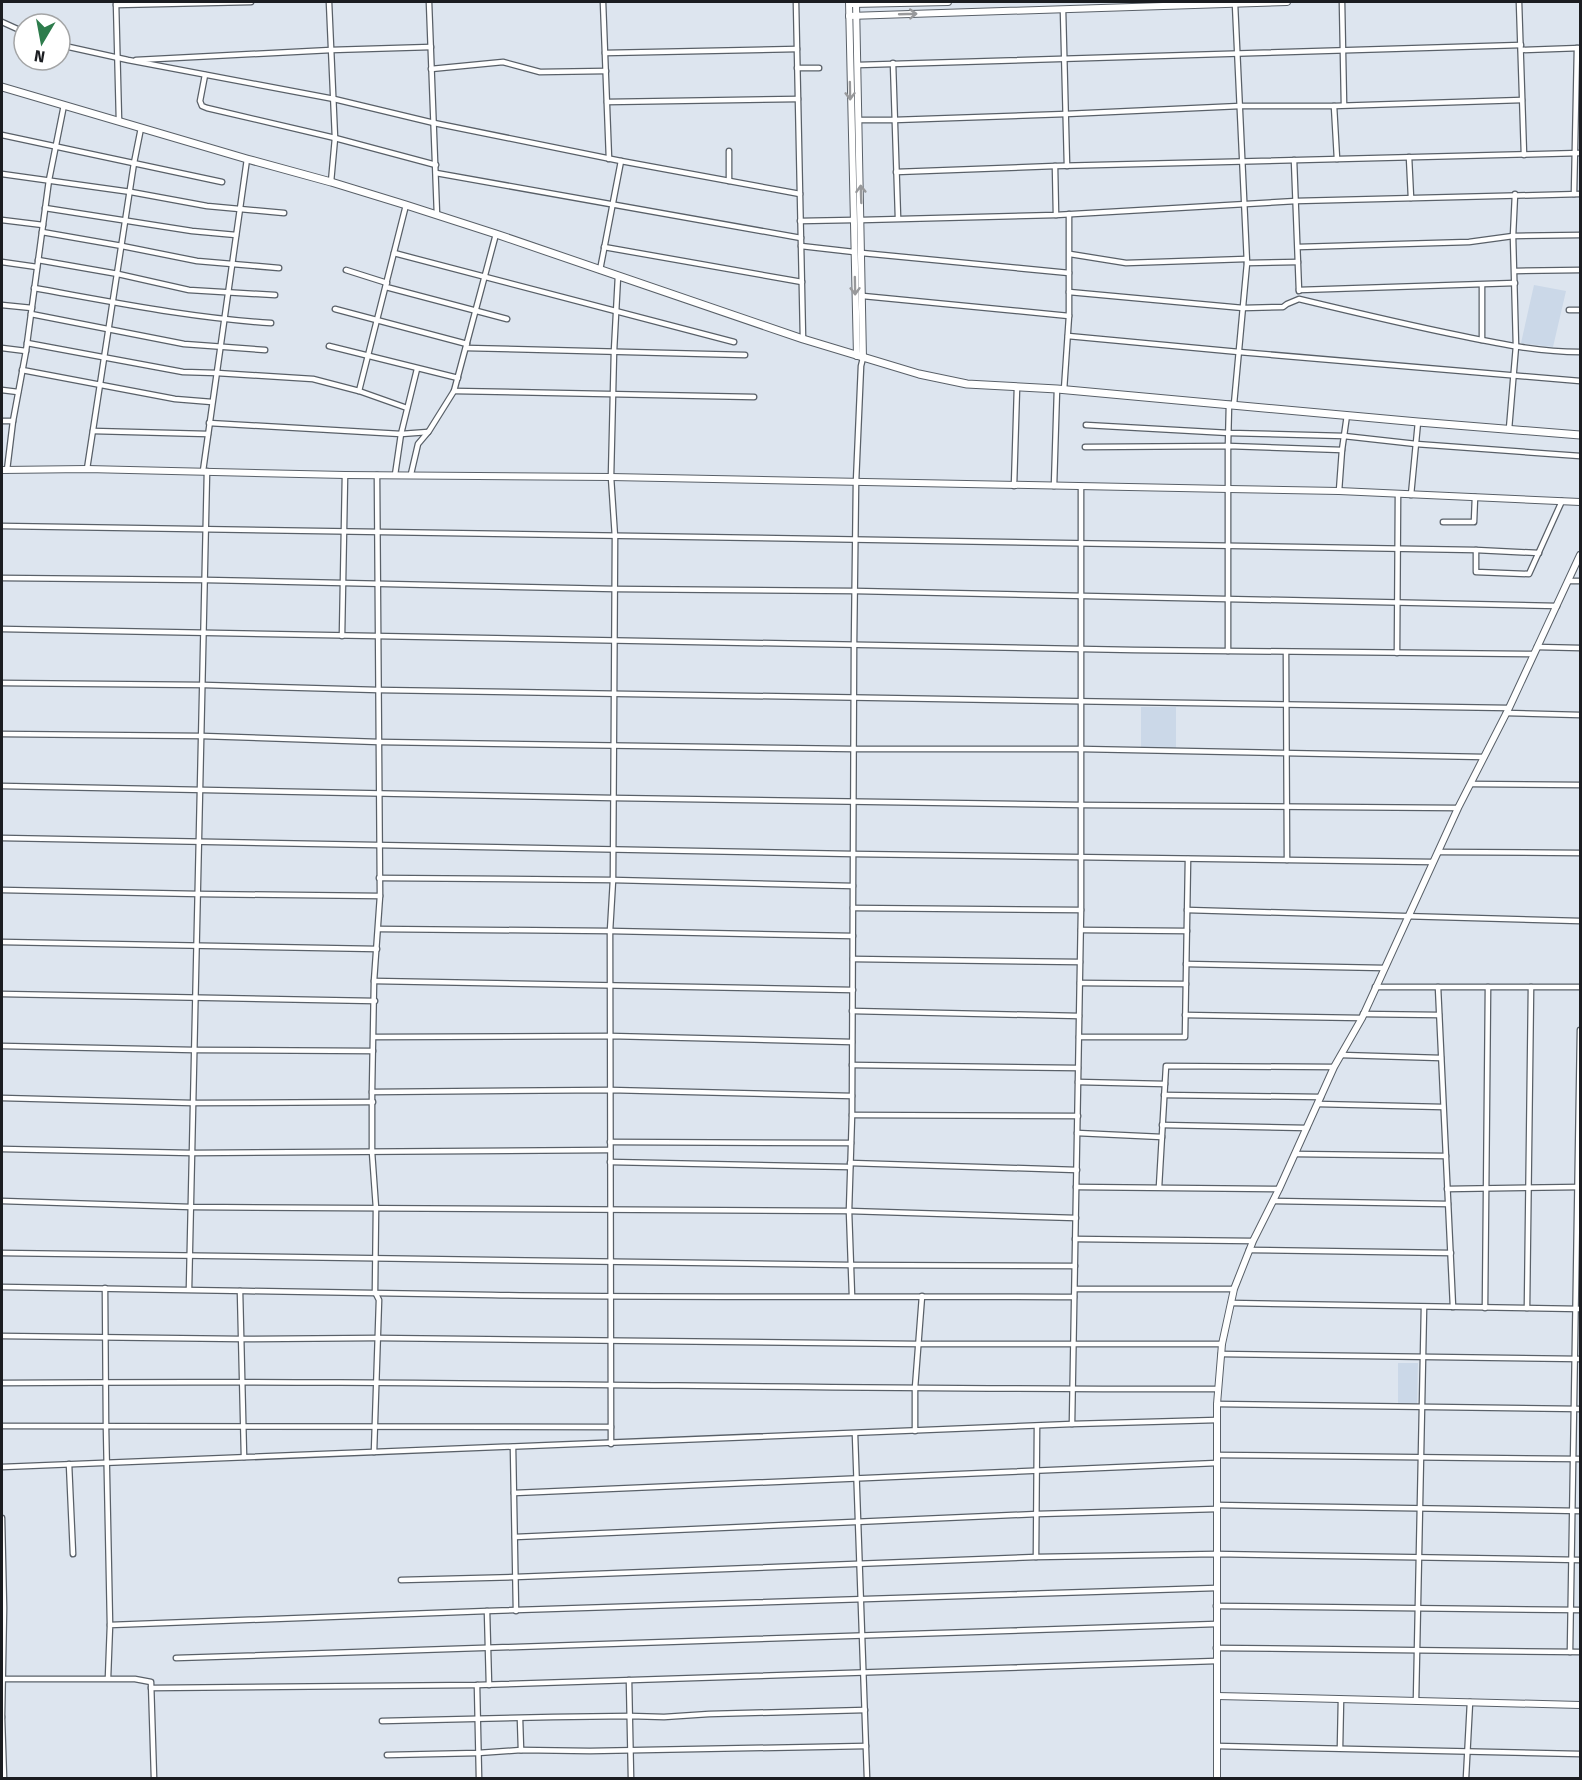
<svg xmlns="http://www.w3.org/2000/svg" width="1582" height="1780" font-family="'Fira Sans',sans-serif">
	<rect width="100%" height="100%" fill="#dde5ef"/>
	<!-- built -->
	<g fill="#cbd8e8">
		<polygon points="1534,285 1566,291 1553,347 1521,343"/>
		<rect x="1141" y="707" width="35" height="42"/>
		<polygon points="1398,1363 1418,1363 1417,1405 1398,1404"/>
	</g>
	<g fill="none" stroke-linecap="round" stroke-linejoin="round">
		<!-- street casing -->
		<g stroke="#596068" stroke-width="7">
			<g id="street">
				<polyline points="116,2 119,121"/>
				<polyline points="329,2 335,138 331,182"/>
				<polyline points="429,2 437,215"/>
				<polyline points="603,2 609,159"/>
				<polyline points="796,2 803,339"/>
				<polyline points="1342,2 1344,105"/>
				<polyline points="1519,2 1524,155"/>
				<polyline points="116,5 251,2"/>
				<polyline points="1063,10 1067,166"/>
				<polyline points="2,22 24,32"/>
				<polyline points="60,45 128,60 334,99 434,123 621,161 800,194"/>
				<polyline points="1521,50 1580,48"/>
				<polyline points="605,53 797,49"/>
				<polyline points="136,60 331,50 431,47"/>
				<polyline points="893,63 898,218"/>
				<polyline points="858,65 1521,45"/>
				<polyline points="797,68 819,68"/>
				<polyline points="431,69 503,62 540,72 606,71"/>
				<polyline points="205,75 200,101 202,106 207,108 335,138 436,165"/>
				<polyline points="607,102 798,99"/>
				<polyline points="1334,106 1337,159"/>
				<polyline points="859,120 894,120 1066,114 1240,106 1334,106 1522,100"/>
				<polyline points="2,135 222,182"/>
				<polyline points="729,151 729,181"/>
				<polyline points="1409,157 1411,198"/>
				<polyline points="1294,160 1299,291"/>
				<polyline points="1055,166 1056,215"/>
				<polyline points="896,172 1055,166 1580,153"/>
				<polyline points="436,173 801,238"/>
				<polyline points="2,174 131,192 207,206 284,213"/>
				<polyline points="1574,194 1577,48"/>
				<polyline points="45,208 192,231 236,235"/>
				<polyline points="2,220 43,225"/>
				<polyline points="862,220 1056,215 1296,201 1580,194"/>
				<polyline points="800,221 853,220"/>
				<polyline points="42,232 122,246 197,261 279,268"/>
				<polyline points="801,246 854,252"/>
				<polyline points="604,247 802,282"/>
				<polyline points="1298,247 1469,242 1513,236 1580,235"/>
				<polyline points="394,253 734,342"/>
				<polyline points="862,253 1069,273"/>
				<polyline points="1070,254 1126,263 1246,259"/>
				<polyline points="38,260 118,274 189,290 275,295"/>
				<polyline points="2,262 37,267"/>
				<polyline points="1247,263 1298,262"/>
				<polyline points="346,270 387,283"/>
				<polyline points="600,270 621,161"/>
				<polyline points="1515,271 1580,270"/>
				<polyline points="386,287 507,319"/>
				<path d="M34,288C113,302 191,318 271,323"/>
				<polyline points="1299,290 1515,283"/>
				<path d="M1069,292L1243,308L1283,307L1287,304L1299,299C1353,312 1407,325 1462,336C1501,344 1540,352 1580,352"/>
				<polyline points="863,296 1069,316"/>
				<polyline points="2,305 32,308"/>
				<polyline points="335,309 467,344"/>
				<polyline points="1569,310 1580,310"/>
				<polyline points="31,314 184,344 265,350"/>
				<polyline points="1068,336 1239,352 1580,381"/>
				<polyline points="1482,340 1482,285"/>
				<polyline points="27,343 183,372 217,373 313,379 359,391 407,408"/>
				<polyline points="329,346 458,378"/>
				<polyline points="2,348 26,351"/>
				<polyline points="466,348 745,355"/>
				<polyline points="22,370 175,399 212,402"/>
				<polyline points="2,390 18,392"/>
				<polyline points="1064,390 1069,316 1069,214"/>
				<polyline points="359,391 406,205"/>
				<polyline points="454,391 754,397"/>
				<polyline points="1234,404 1247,263 1235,4"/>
				<polyline points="2,421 13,421"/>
				<polyline points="209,423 401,434 428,432"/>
				<polyline points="1086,425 1229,433 1344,436 1416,444 1580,456"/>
				<polyline points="1509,429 1516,346 1513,236 1515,194"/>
				<polyline points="93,431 208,434"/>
				<polyline points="1085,447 1228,446 1342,450"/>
				<polyline points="87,469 134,163 141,128"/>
				<polyline points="7,470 13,421 26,351 49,180 64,105"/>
				<polyline points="203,471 247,159"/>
				<polyline points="411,474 418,444 429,431 454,391 496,234"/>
				<polyline points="395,475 401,434 417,369"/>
				<polyline points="1014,486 1017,387"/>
				<polyline points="1054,486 1057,389"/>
				<polyline points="1339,491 1342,450 1347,415"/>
				<polyline points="1411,495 1418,422"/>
				<polyline points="1443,522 1474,522 1475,497"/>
				<path d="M2,526C493,533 985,542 1476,550L1539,553"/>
				<polyline points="1476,550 1476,572 1529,574 1562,501"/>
				<polyline points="2,578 206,580 615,589 855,591 1557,606"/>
				<polyline points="1568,581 1580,581"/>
				<polyline points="2,629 1134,650 1533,654"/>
				<polyline points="342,636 345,475"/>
				<polyline points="1537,647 1580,648"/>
				<polyline points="1228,651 1228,446 1229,404"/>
				<polyline points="1286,652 1287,860"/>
				<polyline points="1397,653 1398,494"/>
				<polyline points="2,683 204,685 378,690 1509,708"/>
				<polyline points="1506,713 1580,715"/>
				<polyline points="2,734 202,736 379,742 853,749 1081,749 1484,757"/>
				<polyline points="1471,784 1580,785"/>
				<polyline points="2,786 613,798 1081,805 1458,808"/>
				<polyline points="2,838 853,854 1433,862"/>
				<polyline points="1438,852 1580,853"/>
				<polyline points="379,878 613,880 853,886"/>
				<polyline points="2,890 199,894 380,896"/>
				<polyline points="853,908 1081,910"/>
				<polyline points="1187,910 1580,921"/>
				<polyline points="379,929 610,931 853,936"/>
				<polyline points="1081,930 1187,931"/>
				<polyline points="2,942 377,949"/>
				<polyline points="853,959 1080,962"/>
				<polyline points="1186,964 1384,968"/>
				<polyline points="374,981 853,990"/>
				<polyline points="1080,983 1186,984"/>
				<polyline points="1375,987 1580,987"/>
				<polyline points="1438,987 1453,1307"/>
				<polyline points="2,994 375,1001"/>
				<polyline points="852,1011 1079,1016"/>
				<polyline points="1363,1014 1439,1015"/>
				<polyline points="1185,1015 1362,1018"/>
				<polyline points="374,1037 610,1036 852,1042"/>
				<polyline points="1079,1037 1185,1037 1188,859"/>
				<polyline points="2,1046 194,1050 373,1051"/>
				<polyline points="1341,1055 1441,1058"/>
				<polyline points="852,1065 1078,1068"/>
				<polyline points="1078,1082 1165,1084"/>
				<polyline points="372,1092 610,1090 852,1096"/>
				<polyline points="1164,1095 1321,1097"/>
				<polyline points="2,1098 192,1103 373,1102"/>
				<polyline points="1318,1104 1443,1107"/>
				<polyline points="852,1115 1078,1116"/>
				<polyline points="1162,1125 1307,1128"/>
				<polyline points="1077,1133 1162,1137"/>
				<polyline points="610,1142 851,1143"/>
				<polyline points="2,1149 192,1153 610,1150"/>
				<polyline points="1295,1154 1446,1156"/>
				<polyline points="610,1162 850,1167"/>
				<polyline points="850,1163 1077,1170"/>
				<polyline points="1076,1187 1279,1189"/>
				<polyline points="1159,1187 1166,1066 1334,1067"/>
				<polyline points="1447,1189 1580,1187"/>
				<polyline points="2,1201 191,1207 849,1211 1076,1218"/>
				<polyline points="1273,1201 1448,1204"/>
				<polyline points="1075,1239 1253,1241"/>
				<polyline points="1249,1250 1451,1253"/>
				<polyline points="2,1253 850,1265 1075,1266"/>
				<path d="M2,1287C165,1289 329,1293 492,1295C686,1298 880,1296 1074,1297"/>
				<polyline points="105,1288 106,1427 110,1625"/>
				<polyline points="189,1289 207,471"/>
				<polyline points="1075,1289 1234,1289"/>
				<polyline points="240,1291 244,1457"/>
				<polyline points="852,1296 849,1211 852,1115 854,645 856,482 861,366 863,358"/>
				<polyline points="1231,1303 1580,1309"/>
				<polyline points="1485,1308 1488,987"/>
				<polyline points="1527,1308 1531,987"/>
				<polyline points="2,1336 241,1339 377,1338 919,1344 1222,1344"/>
				<polyline points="1221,1354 1580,1359"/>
				<path d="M2,1383C407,1379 812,1390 1218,1389"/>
				<polyline points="1217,1404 1580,1409"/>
				<polyline points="1072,1424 1081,910 1081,486"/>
				<polyline points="2,1426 611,1427"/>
				<polyline points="915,1431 915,1388 922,1296"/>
				<polyline points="855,1434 867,1778"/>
				<polyline points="611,1444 610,931 613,880 615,537 611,477 614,351 618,276"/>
				<polyline points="513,1447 516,1611"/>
				<polyline points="374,1452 379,1300 375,1292 376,1208 372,1152 372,1092 374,981 380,896 377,475"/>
				<polyline points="1217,1455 1580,1459"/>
				<polyline points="69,1464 73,1554"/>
				<polyline points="2,1467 1072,1424 1217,1420"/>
				<polyline points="514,1493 1217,1463"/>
				<polyline points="1217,1505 1580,1511"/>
				<polyline points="2,1518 4,1608 2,1717"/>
				<polyline points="515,1537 1037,1514 1217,1509"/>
				<polyline points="1036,1557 1037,1426"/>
				<polyline points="401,1580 515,1577 1036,1557 1216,1554 1580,1560"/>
				<polyline points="1216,1606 1580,1610"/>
				<polyline points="487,1611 489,1685"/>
				<polyline points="1216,1648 1580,1652"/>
				<polyline points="1570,1652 1580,1030"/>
				<polyline points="176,1658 1216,1624"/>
				<polyline points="108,1678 110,1625 487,1611 1216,1588"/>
				<polyline points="2,1679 135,1679 151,1682 154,1778"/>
				<polyline points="629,1680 631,1778"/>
				<polyline points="477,1685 479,1778"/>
				<polyline points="151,1688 477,1685 1216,1661"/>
				<polyline points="1416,1701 1424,1307"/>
				<polyline points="2,1717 4,1778"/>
				<polyline points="520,1719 521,1750"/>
				<polyline points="382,1721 553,1717 630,1716 664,1717 709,1714 865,1710"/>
				<polyline points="1217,1746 1580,1754"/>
				<polyline points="1340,1748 1341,1699"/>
				<polyline points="387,1755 478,1753 521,1750 590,1751 866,1746"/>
				<polyline points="1466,1778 1470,1702"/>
			</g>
		</g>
		<!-- secondary casing -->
		<g stroke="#596068" stroke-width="8">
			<g id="secondary">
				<polyline points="849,2 857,356"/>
				<polyline points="856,2 863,358"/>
				<polyline points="852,4 948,2"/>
				<polyline points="849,16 1287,2"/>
				<polyline points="2,470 87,469 345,475 611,477 1229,489 1339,491 1580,502"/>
				<polyline points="1217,1696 1580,1705"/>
				<polyline points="1217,1778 1217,1404 1222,1344 1234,1289 1253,1241 1279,1189 1334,1067 1362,1018 1458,808 1509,708 1580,555"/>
			</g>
		</g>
		<!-- primary casing -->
		<g stroke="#596068" stroke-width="9">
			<polyline id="primary" points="2,87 247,159 331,182 406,205 496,234 803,339 919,374 967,384 1057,389 1418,422 1580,435"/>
		</g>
		<!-- street -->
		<use href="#street" stroke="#fff" stroke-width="4.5"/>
		<!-- secondary -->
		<use href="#secondary" stroke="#fff" stroke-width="6"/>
		<!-- primary -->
		<use href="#primary" stroke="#fff" stroke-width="7"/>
	</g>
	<!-- one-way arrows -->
	<defs><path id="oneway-shaft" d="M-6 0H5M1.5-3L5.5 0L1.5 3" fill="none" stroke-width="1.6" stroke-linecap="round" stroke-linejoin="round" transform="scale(1.5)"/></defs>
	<g stroke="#98999b">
		<use href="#oneway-shaft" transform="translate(908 14) rotate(-2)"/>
		<use href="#oneway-shaft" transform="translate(850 91) rotate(89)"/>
		<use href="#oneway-shaft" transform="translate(861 194) rotate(-92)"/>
		<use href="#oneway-shaft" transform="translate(855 286) rotate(89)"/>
	</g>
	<!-- border -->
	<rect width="1582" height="1780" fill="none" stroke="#1b1d21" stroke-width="6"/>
	<!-- north arrow -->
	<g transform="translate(42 42) rotate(190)"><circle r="28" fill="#ffffff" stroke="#a4a5a6" stroke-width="1.5"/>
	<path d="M0-4.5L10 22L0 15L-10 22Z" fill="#2d7c4c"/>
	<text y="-9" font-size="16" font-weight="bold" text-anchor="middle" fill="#1b1d21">N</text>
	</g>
</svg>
